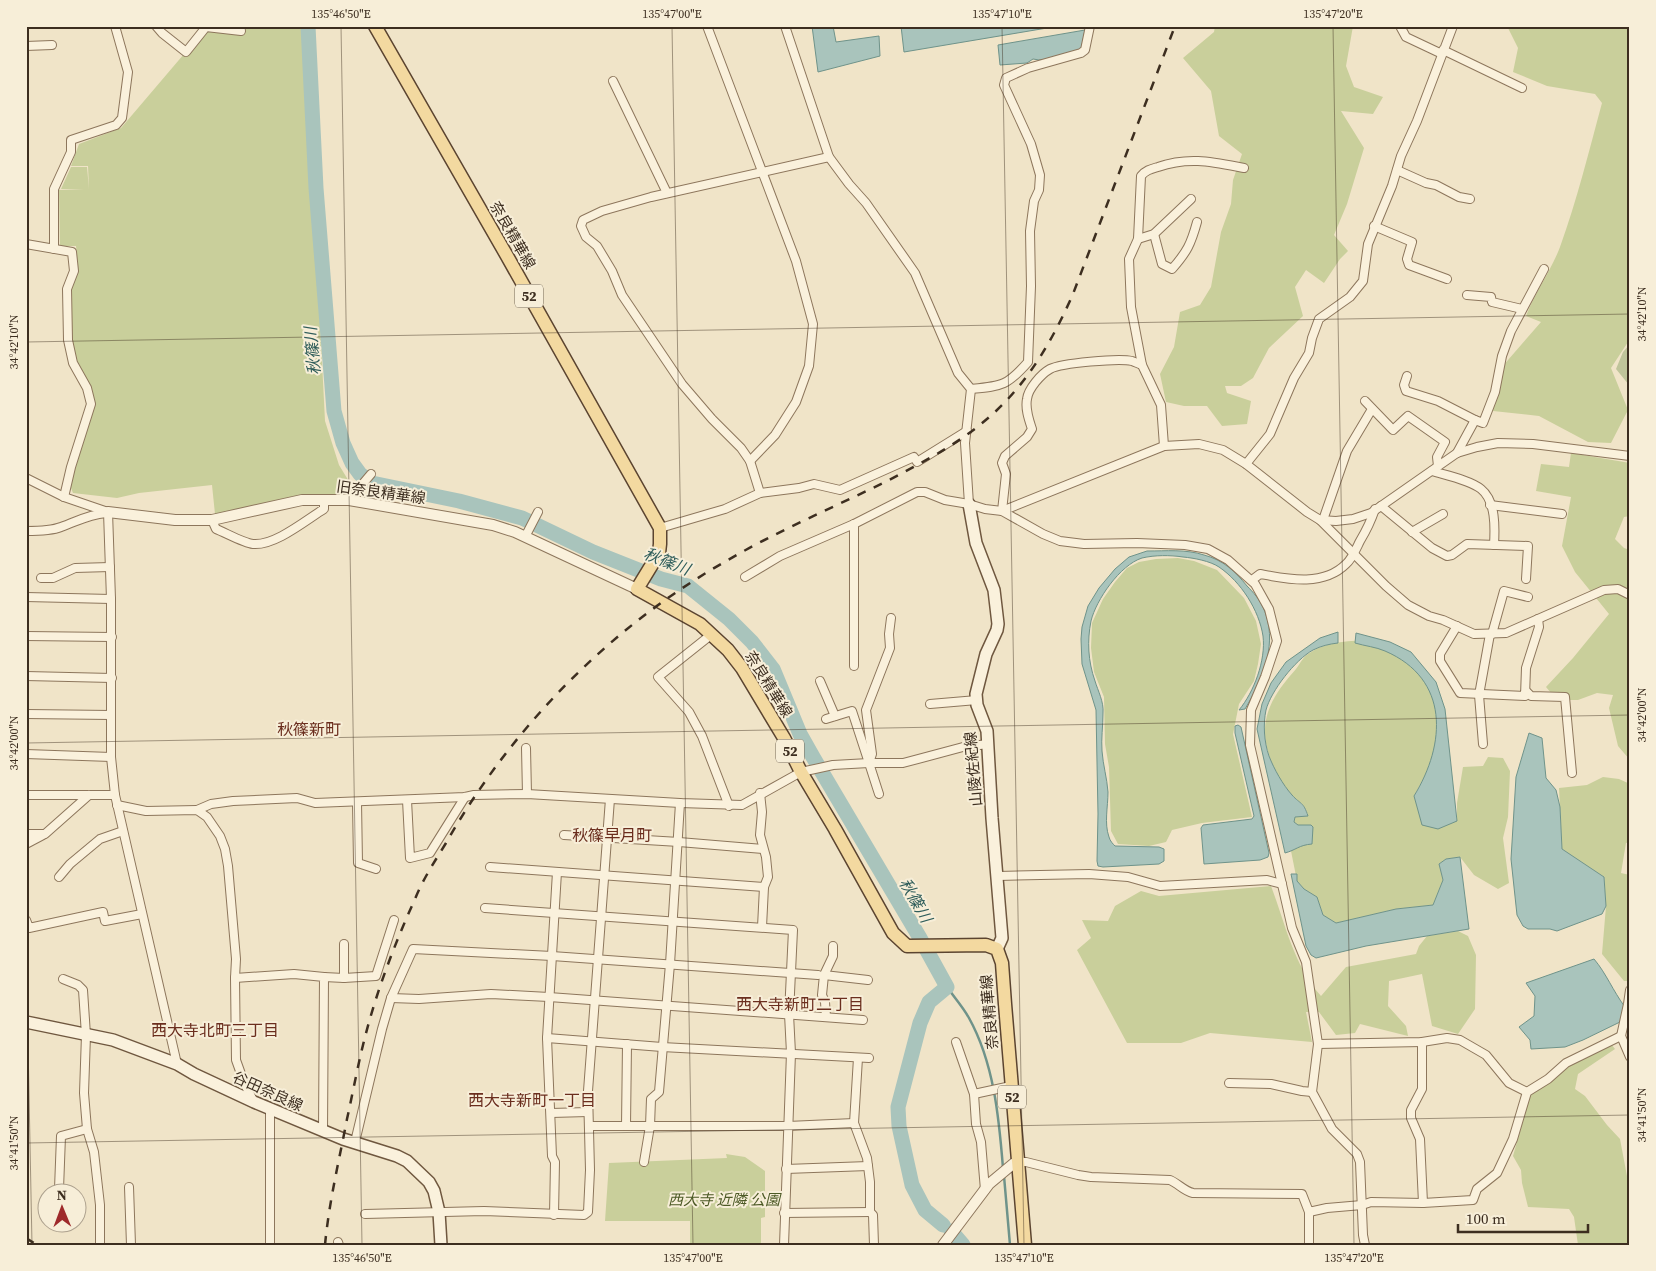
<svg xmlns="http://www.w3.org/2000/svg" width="1656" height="1271" font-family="'Source Serif 4','Noto Sans JP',serif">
	<rect width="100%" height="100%" fill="#f0e4c8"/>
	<!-- green -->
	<g fill="#c9cf9b">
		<polygon points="202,26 305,26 325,421 339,465 353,488 349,496 295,496 215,514 212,485 139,493 117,498 73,493 71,488 70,480 94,405 92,389 76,363 70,339 70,285 78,269 76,246 60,246 59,190 84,189 61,189 71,167 87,167 89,189 88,166 71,166 79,144 121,128 184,54"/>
		<polygon points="1215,26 1353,26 1346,66 1354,87 1383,97 1373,114 1341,111 1364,148 1347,204 1334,235 1348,251 1340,259 1324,283 1306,270 1295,287 1303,316 1269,348 1253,378 1241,386 1225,386 1227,393 1251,401 1247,424 1222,426 1207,406 1184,406 1166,402 1160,374 1174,347 1180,312 1200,305 1211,287 1221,232 1231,204 1233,180 1242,154 1219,136 1211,91 1183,58 1214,32"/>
		<path d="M1507,26H1630V339L1611,368L1628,410L1611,443L1588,442L1539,416L1493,411L1495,375L1541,322L1526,316C1535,292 1551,271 1560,247C1577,200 1589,151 1602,103L1595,94L1547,86L1513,72L1518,48Z"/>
		<polygon points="1571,453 1630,463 1630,516 1624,517 1615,539 1624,548 1630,550 1630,760 1618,746 1609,708 1613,695 1597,693 1578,700 1557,700 1546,687 1573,658 1609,614 1575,572 1562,546 1571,497 1536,491 1541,464 1569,467"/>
		<polygon points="1178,558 1194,561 1217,570 1244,598 1256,621 1261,644 1258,664 1254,681 1239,704 1233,734 1252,817 1202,823 1172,830 1166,842 1149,846 1118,844 1111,831 1109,767 1105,744 1104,697 1094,672 1091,648 1092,623 1103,599 1115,582 1127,568 1139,562 1156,559"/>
		<path d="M1367,640L1402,655L1433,687L1446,737L1414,796L1457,821V803L1463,767L1483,766L1488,757L1503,758L1510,771L1508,817L1503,838L1509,883L1498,889L1474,875L1460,857L1446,859L1439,864L1443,880L1433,905L1396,909L1336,923L1323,915L1317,897L1304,889L1297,881L1291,851L1301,844L1311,825H1298L1294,822L1295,817L1308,815C1303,801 1301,805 1292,795C1282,784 1273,769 1269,755C1257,719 1273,695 1296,669C1300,664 1303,657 1308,654C1325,642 1347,641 1367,640Z"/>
		<polygon points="1603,777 1619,779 1630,784 1630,842 1626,843 1621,873 1630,875 1630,981 1624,981 1602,954 1606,906 1604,877 1562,849 1559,788 1587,785"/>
		<path d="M1271,886C1285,923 1294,966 1321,996L1346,967L1416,954L1419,946L1427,936L1458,931L1468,936L1476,955L1475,1009L1458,1034L1432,1026L1422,974L1389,981L1388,1006L1406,1026L1408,1036L1360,1024L1355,1033L1336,1035L1319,1012H1306L1312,1042L1210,1033L1181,1043H1127L1077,950L1091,938L1082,920L1108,921L1115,906L1141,891L1159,896Z"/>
		<polygon points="1607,1039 1615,1049 1578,1074 1575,1089 1585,1096 1607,1125 1620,1139 1630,1192 1630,1245 1578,1245 1574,1217 1569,1209 1528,1207 1522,1183 1521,1170 1513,1156 1530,1096 1567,1059"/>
		<polygon points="726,1154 745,1157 765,1171 765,1217 761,1218 761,1245 690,1245 690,1221 605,1221 609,1163 727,1158"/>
	</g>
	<!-- cemetery -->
	<polygon fill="#bfc49a" points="1630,344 1630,400 1629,385 1616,369 1623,352"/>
	<!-- water -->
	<g fill="#a9c4bc" stroke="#6f938a">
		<polygon points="812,26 833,26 836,42 879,36 880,56 818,72"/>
		<polygon points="901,26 1059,26 904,52"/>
		<path d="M1085,30L1081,50C1067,54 1048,63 1033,59L1027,63L1000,65L998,45Z"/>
		<path d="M1147,551C1166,551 1186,549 1204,555C1223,560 1235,571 1247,586C1253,592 1260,600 1263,607C1279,642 1263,679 1245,709L1239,710C1254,692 1266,660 1263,636C1259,610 1241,582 1219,567C1210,561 1194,558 1183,557C1170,555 1155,555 1142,558C1120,565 1096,600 1091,621C1087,641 1088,661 1095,681C1098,691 1104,702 1103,713C1103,726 1101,739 1102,751C1103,765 1107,778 1108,792C1108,807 1104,823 1109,837C1110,841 1113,844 1115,846L1159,847L1164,849V861L1159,864L1103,867L1098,866L1097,861L1098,814L1096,710L1082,664L1081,639L1082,627L1088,606L1099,588L1115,569L1129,557Z"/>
		<path d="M1338,632V643C1329,644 1321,646 1313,650C1295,660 1271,691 1266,710C1263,724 1264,742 1269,756C1274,769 1283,785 1292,795C1301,805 1303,801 1308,816L1295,817L1294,822L1298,825H1311L1313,827L1312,844C1299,845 1296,850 1285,853L1257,729L1262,704L1271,683L1286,662L1320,638Z"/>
		<path d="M1356,633L1390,642L1411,652L1436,682L1445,709L1457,821L1438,829L1422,825L1414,796C1446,744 1450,679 1385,651C1376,647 1365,646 1355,643Z"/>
		<polygon points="1238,725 1241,727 1269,853 1268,857 1260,860 1204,864 1201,828 1203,825 1252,819 1254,816 1235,733 1235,726"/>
		<polygon points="1529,733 1542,738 1546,778 1556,790 1560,807 1562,849 1604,877 1606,906 1602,914 1557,931 1550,929 1528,929 1523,926 1517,915 1511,859 1516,777"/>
		<polygon points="1460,857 1469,929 1366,946 1316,958 1311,955 1306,946 1291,874 1297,874 1297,881 1304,889 1317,897 1323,915 1336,923 1396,909 1433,905 1443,880 1439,864 1446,859"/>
		<path d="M1594,959C1606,973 1613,991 1625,1007L1620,1022L1583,1040L1565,1047L1531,1049L1530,1040L1519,1027L1534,1016L1535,996L1526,983Z"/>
	</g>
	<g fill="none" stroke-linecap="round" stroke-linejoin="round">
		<!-- stream -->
		<g stroke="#6f938a" stroke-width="2.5">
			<path d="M947,987C954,997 963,1007 969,1018C994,1063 999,1118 1003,1168"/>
			<polyline points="1004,1176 1010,1245"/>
		</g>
		<!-- river -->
		<g stroke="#a9c4bc" stroke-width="15">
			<polyline points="308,26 316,188 334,411 343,443 352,463 360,474 372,483 459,501 522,518 593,552 661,579 688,586 729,619 752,642 773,669 800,734 813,757 920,938 947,987 929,1002 920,1023 898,1107 899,1126 912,1185 925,1210 943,1225"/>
			<polyline points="951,1231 963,1245"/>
		</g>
		<!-- minor casing -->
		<g stroke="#8d765c" stroke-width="10">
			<g id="minor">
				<polyline points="156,26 162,33 186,52 206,27 241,31"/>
				<polyline points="707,26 796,261 813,324 809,366 796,402 775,435 750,461"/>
				<polyline points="785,26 829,157 849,184 866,203 915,273 958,373 971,389 965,443 969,504"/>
				<polyline points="1400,26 1406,37 1442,54"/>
				<polyline points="26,46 52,45"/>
				<polyline points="1443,50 1522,88"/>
				<polyline points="613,81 667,193"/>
				<polyline points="1397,170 1426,183 1436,185 1459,197 1470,199"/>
				<polyline points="1374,226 1412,242 1407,259 1409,265 1447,279"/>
				<path d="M1154,234L1162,264L1172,269C1187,252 1191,244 1197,222"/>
				<polyline points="1138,239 1154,234 1191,199"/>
				<polyline points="26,244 72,252 74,271 67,289 68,340 73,363 87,388 91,404 71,467 64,497"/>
				<polyline points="54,249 54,189 71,152 71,140 116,125 122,118 128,72 115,26"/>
				<polyline points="1467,295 1491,297 1492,302 1522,309"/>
				<path d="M1142,365C1139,364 1135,362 1132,361C1119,358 1061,363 1050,369C1041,374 1028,389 1027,399C1025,409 1029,420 1032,429L1027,437L1005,456L1002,463L1006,474L1002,511L1043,534L1060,541L1084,544L1137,543L1185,545L1208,549L1228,560L1255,584L1269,609L1277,641L1265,677L1251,710L1250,745L1292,928L1306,962L1318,1044L1312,1092L1332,1129L1357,1154L1360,1162L1363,1235L1365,1245"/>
				<polyline points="1407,376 1404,385 1406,391 1438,401 1475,420 1457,453"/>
				<path d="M971,389C1002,386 1007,386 1028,362L1031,286L1030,231L1034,201L1039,190L1040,175L1031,144L1004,85L1006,78L1028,68L1081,53L1085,50L1090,26"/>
				<polyline points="1365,401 1393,430 1408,416 1445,442 1437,457 1438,466"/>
				<polyline points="1475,420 1483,423 1495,392 1502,356 1511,331 1544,269"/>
				<path d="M1164,446L1161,405L1142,365L1131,307L1129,259L1138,239L1141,176C1146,170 1151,169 1158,167C1189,156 1213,162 1244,168"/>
				<polyline points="1246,464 1270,434 1294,378 1309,353 1312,338 1319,319 1350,297 1363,281 1368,244 1392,186 1401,156 1417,121 1453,26"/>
				<path d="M1432,471C1445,475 1470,480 1481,489C1496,501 1495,528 1494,545"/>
				<polyline points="26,478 64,497 108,512"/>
				<polyline points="760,493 750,461 741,448 712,419 682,384 622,295 612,271 597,246 586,237 581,226 583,220 602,211 651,197 829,157"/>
				<polyline points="349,500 371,474"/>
				<polyline points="1490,505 1562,514"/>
				<polyline points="1381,506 1432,548 1447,556 1452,555 1467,544 1528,546 1526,579"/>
				<polyline points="108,512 111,599 111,757 115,795 177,1064"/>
				<path d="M212,520L216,529C226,533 244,543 253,544C275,546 306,520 324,509V500"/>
				<polyline points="1320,520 1386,586 1408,605 1429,616 1443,620 1474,634 1506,633 1604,590 1618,589 1630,595"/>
				<polyline points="1323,520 1347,451 1372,409"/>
				<polyline points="854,524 854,666"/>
				<polyline points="660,528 725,509 760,493 799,488 814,484 840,490 914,457 917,462 967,431"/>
				<path d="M26,531C37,531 51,531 61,527C78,521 87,515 106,513"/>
				<polyline points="1412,532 1443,514"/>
				<polyline points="525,537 538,512"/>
				<polyline points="745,577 780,556 854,524 917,492 925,492 945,500 969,504 985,509 1002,511 1164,446 1199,444 1223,450 1246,464 1307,512 1320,520 1336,521 1353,519 1371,513 1457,453 1477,447 1498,443 1533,444 1630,456"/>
				<polyline points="41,578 53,578 75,568 110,567"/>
				<path d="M1252,580L1260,574C1287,579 1323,587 1346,564C1352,559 1356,549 1360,541C1366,531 1371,521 1375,509"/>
				<polyline points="26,597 111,599"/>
				<polyline points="1457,626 1440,654 1440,661 1460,693 1525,696 1526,668 1539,627 1538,619"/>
				<polyline points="712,634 658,677 689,712 702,736 729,806"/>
				<polyline points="1492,634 1504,591 1528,597"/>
				<polyline points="26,636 112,637"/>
				<polyline points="26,676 112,678"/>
				<polyline points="820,681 835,716"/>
				<polyline points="1526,691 1531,696 1565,697 1572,773"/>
				<polyline points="930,704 977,700"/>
				<polyline points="26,714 111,715"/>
				<polyline points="826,719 852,711 869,763"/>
				<polyline points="1483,744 1479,695 1490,634"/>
				<polyline points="526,748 527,794"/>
				<polyline points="26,754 111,757"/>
				<polyline points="760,793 762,812 760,835 766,857 768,877 764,887 762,927"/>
				<polyline points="879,794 869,763 872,754 866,710 890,648 889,634 891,618"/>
				<polyline points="26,795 115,795"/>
				<polyline points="407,800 410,858 430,853 465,797"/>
				<polyline points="357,802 358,863 376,869"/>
				<polyline points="117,805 146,811 197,810 207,817 220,836 225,849 228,866 236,959 235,978 236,1060 245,1085 254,1102"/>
				<polyline points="197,810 211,804 233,801 297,798 315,803 465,797 474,795 527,794 680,803 742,805 801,772 833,765 869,763 903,763 963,747 988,744"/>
				<polyline points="26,834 45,834 89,795"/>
				<polyline points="564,835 679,842 763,849"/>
				<polyline points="26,844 43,835"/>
				<polyline points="490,867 764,887"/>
				<polyline points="998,876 1089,874 1128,877 1160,886 1267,880 1282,884"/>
				<polyline points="59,877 70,864 100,839 123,831"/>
				<polyline points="485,908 793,930 789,1014 791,1053 784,1245"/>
				<polyline points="26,920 29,928 103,912 105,921 142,914"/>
				<polyline points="824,975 868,980"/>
				<polyline points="324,977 344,978 376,976 394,920"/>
				<polyline points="235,978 294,974 324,977 323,1131"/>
				<polyline points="344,978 344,944"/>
				<polyline points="63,979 78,985 83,990 86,1035 84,1093 87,1129 94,1152 100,1205 100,1245"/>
				<polyline points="1630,990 1628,1004 1621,1036 1630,1057"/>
				<polyline points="391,998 419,999 491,994 549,997 863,1020"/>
				<polyline points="826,1017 825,1002 822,995 824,975 833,956 833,946"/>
				<polyline points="547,1038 662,1047 869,1058"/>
				<polyline points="956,1042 974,1094 976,1124 981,1142 985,1190"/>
				<polyline points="1422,1042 1422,1089 1411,1110 1411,1118 1420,1139 1423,1203"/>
				<polyline points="1318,1044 1422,1042 1447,1038 1460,1040 1486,1055 1509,1083 1527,1092"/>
				<polyline points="858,1058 854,1123 867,1158 870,1182 870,1212 873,1215 874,1245"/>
				<polyline points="1229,1083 1271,1084 1302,1091 1312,1092"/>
				<polyline points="974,1094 1011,1086"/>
				<polyline points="551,1113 588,1112"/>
				<polyline points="589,1126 788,1126 854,1123"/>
				<polyline points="626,1126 627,1044"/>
				<polyline points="355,1142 382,1029 391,998 413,949 552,956 818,975"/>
				<polyline points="644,1162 650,1126 651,1099 659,1092 670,964 680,803"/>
				<path d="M1018,1162H1026L1078,1175L1091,1177L1170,1180C1179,1184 1184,1191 1193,1193L1302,1194L1309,1212L1327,1208L1362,1205L1371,1202L1423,1203L1473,1200L1477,1189L1497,1173L1513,1139L1527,1092L1548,1079L1566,1063L1621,1036"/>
				<polyline points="786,1169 868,1166"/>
				<polyline points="129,1187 131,1245"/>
				<polyline points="59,1189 61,1136 87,1129"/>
				<polyline points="1309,1212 1309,1245"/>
				<polyline points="784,1213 870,1212"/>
				<polyline points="365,1214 484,1211 584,1215 588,1212 590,1170 588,1091 610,799"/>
				<polyline points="554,1215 555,1162 552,1156 547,1038 557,872"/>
				<polyline points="338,1242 339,1245"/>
				<polyline points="270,1245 270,1108"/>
			</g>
		</g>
		<!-- tertiary casing -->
		<g stroke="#8d765c" stroke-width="12">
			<g id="tertiary">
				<polyline points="108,512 175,520 212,520 302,500 349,500 493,525 515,532 637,589"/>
				<polyline points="943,1245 989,1184 1013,1164 1018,1162"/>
			</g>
		</g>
		<!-- secondary casing -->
		<g stroke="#6f573f" stroke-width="14">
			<g id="secondary">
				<polyline points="969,504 976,543 994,590 998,624 997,630 986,654 976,694 977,705 987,731 992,818 1002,938 997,949"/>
				<polyline points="26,1022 113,1040 177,1064 194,1074 254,1102 343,1139 397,1156 407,1161 429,1182 434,1191 439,1212 441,1245"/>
			</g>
		</g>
		<!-- primary casing -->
		<g stroke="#5b4430" stroke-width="15">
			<polyline id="primary" points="375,26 507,256 660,528 660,544 659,553 637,589 700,624 728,650 742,668 784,738 801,772 835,829 893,933 907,946 986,945 997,949 1002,963 1005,1004 1025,1245"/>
		</g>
		<!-- minor -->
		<use href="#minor" stroke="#faf1dc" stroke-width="8"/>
		<!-- tertiary -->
		<use href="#tertiary" stroke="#faf1dc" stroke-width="10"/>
		<!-- secondary -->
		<use href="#secondary" stroke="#faf1dc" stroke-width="11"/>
		<!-- primary -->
		<use href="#primary" stroke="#f3d9a0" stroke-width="12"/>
		<!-- rail -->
		<g stroke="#3d2e20" stroke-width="2.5" stroke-dasharray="9 9" stroke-linecap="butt">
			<polyline points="26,1238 37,1245"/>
			<path d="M325,1245C329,1202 339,1161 347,1119C353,1092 358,1064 365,1037C377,990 395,943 415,899C423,879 435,861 446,843C512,727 611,626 728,560C779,530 835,507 889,480C927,460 964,441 996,411C1031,378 1054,337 1073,294L1175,26"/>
		</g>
	</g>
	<!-- ticks -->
	<path fill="none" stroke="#3d2e20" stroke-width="1" stroke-opacity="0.45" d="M341,26L362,1245M672,26L693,1245M1002,26L1024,1245M1333,26L1354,1245M26,342L1630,314M26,743L1630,715M26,941L32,1245M26,1143L1630,1115"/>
	<g text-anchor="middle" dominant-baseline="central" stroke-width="4" stroke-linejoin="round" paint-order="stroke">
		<!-- shield labels -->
		<g fill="#f7eed8" stroke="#756857" stroke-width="1">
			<rect x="515" y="284.5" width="28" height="23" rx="4"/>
			<rect x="776" y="739.5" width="28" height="23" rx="4"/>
			<rect x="998" y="1085.5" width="28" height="23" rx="4"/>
		</g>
		<g font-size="14" font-weight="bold" fill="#3d2e20">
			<text x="529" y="296">52</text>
			<text x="790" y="751">52</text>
			<text x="1012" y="1097">52</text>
		</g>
		<!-- street labels -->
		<g font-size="15" fill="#3d2e20" stroke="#f7eed8">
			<text transform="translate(513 235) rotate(60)">奈良精華線</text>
			<text transform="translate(381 492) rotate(8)">旧奈良精華線</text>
			<text transform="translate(769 684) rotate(58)">奈良精華線</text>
			<text transform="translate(973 769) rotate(-95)">山陵佐紀線</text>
			<text transform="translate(989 1012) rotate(-95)">奈良精華線</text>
			<text transform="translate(268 1091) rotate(24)">谷田奈良線</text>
		</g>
		<!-- park labels -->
		<g font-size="15" font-style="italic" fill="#4d5a26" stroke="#f7eed8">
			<text x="724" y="1199">西大寺 近隣 公園</text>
		</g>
		<!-- water labels -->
		<g font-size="16" font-style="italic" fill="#2f5d5a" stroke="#f7eed8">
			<text transform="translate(312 351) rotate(-95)">秋篠川</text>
			<text transform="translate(667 561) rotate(21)">秋篠川</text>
			<text transform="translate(916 900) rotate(60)">秋篠川</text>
		</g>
		<!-- neighbourhood labels -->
		<g font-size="16" fill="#6b2e1e" stroke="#f7eed8">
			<text x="309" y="729">秋篠新町</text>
			<text x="612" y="835">秋篠早月町</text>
			<text x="800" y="1004">西大寺新町二丁目</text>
			<text x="215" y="1030">西大寺北町三丁目</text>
			<text x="532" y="1100">西大寺新町一丁目</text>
		</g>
	</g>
	<!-- border -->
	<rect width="1656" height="1271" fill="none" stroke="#f7eed8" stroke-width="55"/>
	<!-- north arrow -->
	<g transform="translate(62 1208) rotate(359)"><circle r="24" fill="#f7eed8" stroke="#ada18e"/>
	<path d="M0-4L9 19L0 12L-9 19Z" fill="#9e2a2b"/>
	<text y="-8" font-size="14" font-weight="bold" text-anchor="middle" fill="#3d2e20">N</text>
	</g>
	<!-- scale -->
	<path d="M1458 1224v8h130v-8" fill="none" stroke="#3d2e20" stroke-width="2.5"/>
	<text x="1466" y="1224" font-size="15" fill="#3d2e20" stroke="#f7eed8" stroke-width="4" paint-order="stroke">100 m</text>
	<rect x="28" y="28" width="1600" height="1216" fill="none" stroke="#3d2e20" stroke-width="2"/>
	<g font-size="12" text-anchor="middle" fill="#3d2e20">
		<text x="341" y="18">135°46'50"E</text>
		<text x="672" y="18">135°47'00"E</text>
		<text x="1002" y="18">135°47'10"E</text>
		<text x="1333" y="18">135°47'20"E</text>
		<text transform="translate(1642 314) rotate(-90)" y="4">34°42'10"N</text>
		<text transform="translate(14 342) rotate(-90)" y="4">34°42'10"N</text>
		<text transform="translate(1642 715) rotate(-90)" y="4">34°42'00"N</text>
		<text transform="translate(14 743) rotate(-90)" y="4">34°42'00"N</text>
		<text transform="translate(1642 1115) rotate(-90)" y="4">34°41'50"N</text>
		<text transform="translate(14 1143) rotate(-90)" y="4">34°41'50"N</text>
		<text x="362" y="1262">135°46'50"E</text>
		<text x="693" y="1262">135°47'00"E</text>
		<text x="1024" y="1262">135°47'10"E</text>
		<text x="1354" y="1262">135°47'20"E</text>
	</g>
</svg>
